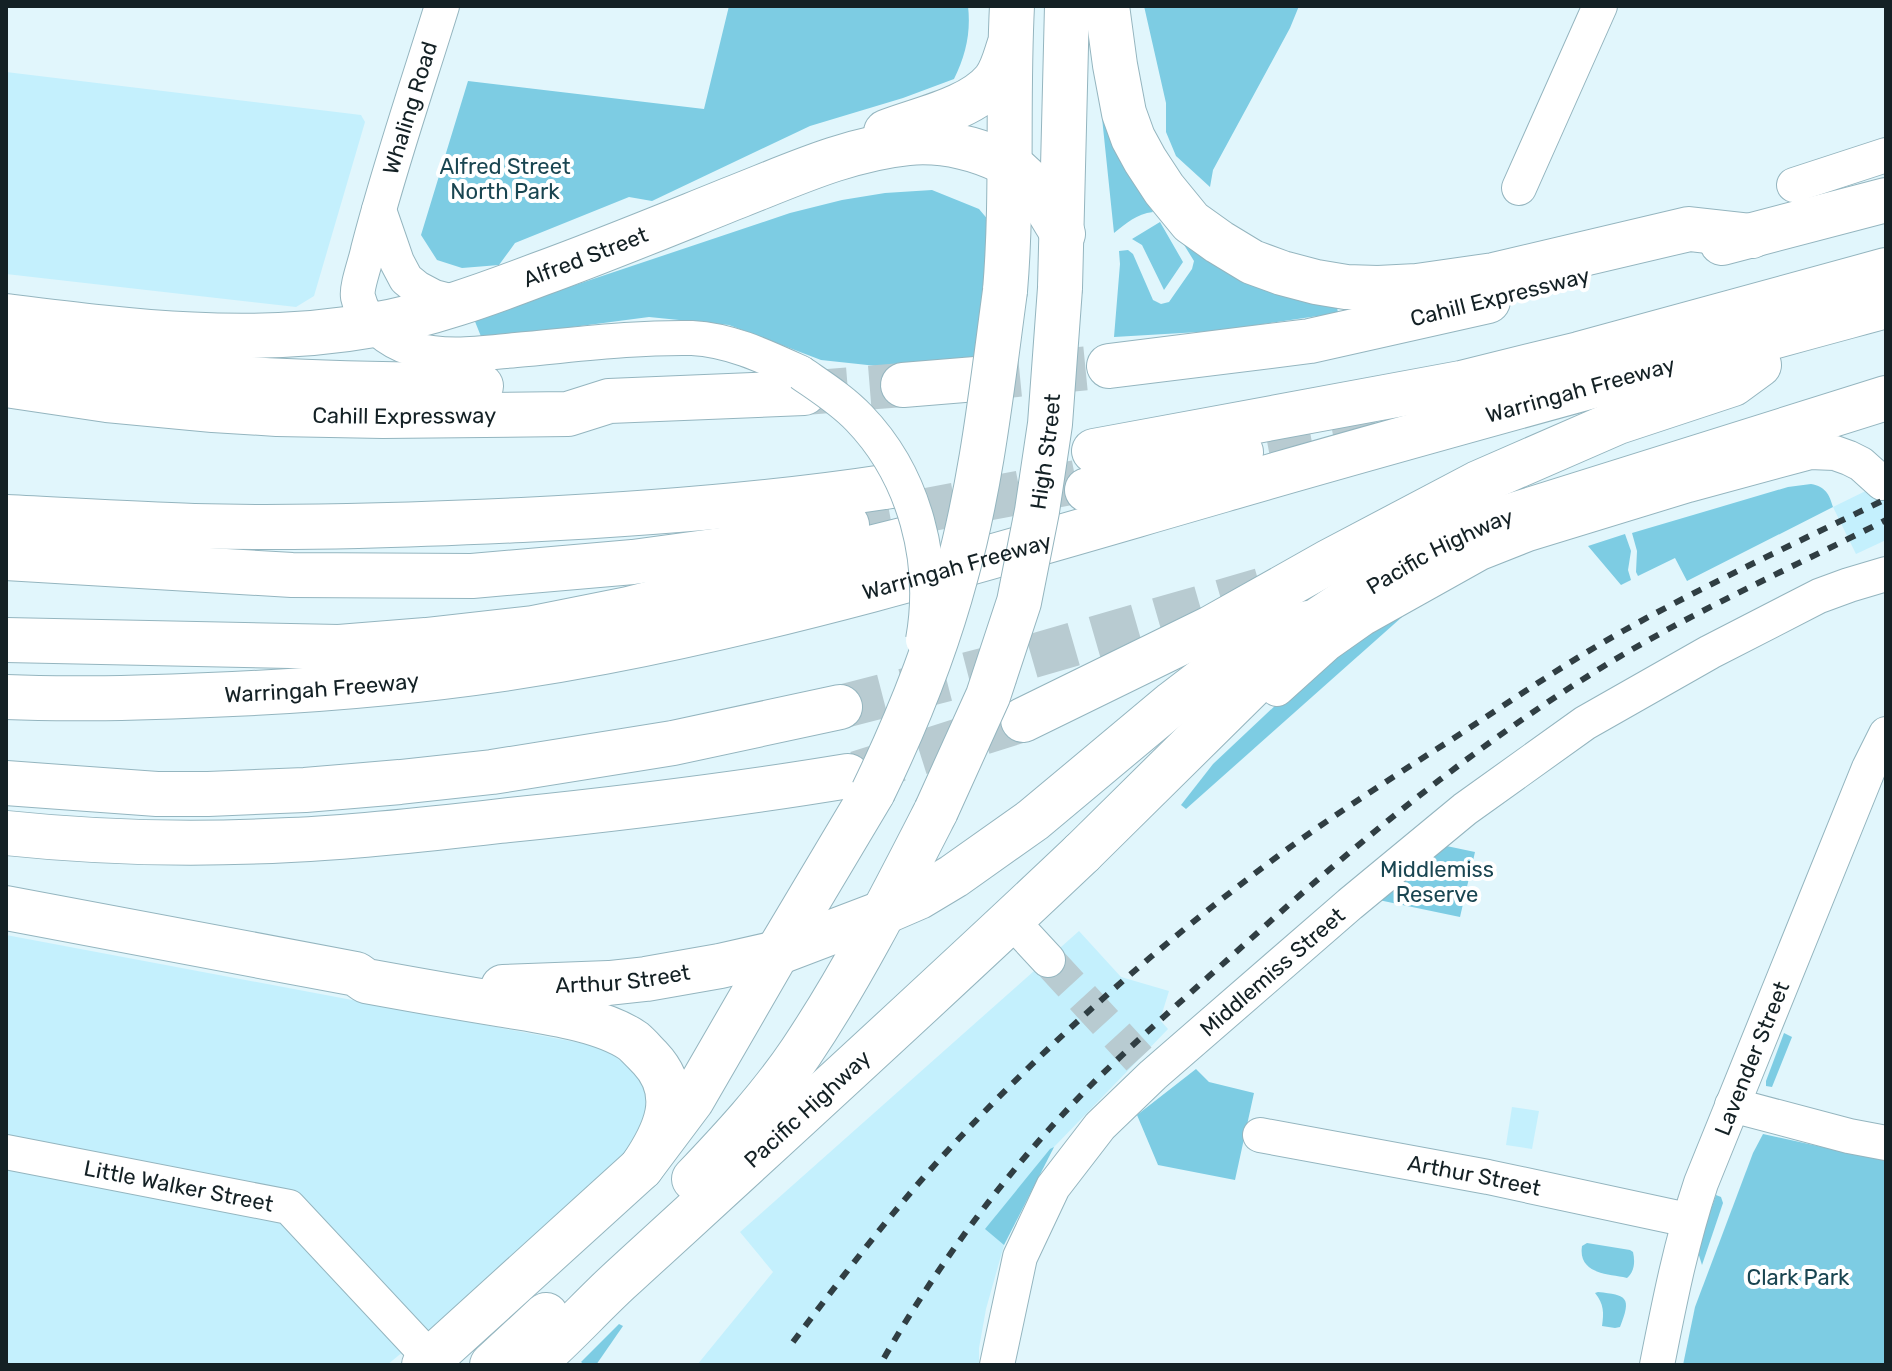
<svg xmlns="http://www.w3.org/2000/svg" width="1892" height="1371" font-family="Rubik,sans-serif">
	<rect width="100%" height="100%" fill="#e1f6fc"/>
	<!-- built -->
	<g fill="#c4f0fd">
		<polygon points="6,72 361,115 365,122 314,296 296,307 6,274"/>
		<polygon points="1886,481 1886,540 1856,554 1833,507"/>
		<polygon points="1079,931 1121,977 1169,991 1160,1020 1168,1029 1054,1147 1004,1245 986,1309 979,1348 979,1365 697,1365 773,1272 740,1232"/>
		<polygon points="6,935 602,1047 640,1075 653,1118 630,1165 387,1365 19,1365 6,1363"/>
		<polygon points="1512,1107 1539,1111 1532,1149 1506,1145"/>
	</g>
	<!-- green -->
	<g fill="#7dcce3">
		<path d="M729,6H968C971,32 966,55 954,79L903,98L810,126L652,201L629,197L515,243L499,265L462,268L437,260L421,235L468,81L704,109Z"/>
		<polygon points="1144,6 1299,6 1290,28 1213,170 1210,187 1176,156 1166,132 1166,103"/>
		<path d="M1101,108L1134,152L1121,163L1153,212C1136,214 1127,223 1114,233Z"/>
		<polygon points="932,190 979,209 995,228 978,360 886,367 821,360 729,325 649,317 482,339 474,319 790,213 842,200 885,193"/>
		<polygon points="1160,222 1183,262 1164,290 1142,245 1132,239"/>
		<polygon points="1170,222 1336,301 1338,313 1216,331 1114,337 1120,264 1119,251 1128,250 1133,254 1153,300 1161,304 1169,302 1192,269 1194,261"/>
		<path d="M1811,484C1826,487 1829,494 1833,507L1687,581L1675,558L1638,576L1636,572L1637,551L1632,533L1788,487Z"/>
		<polygon points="1625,534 1631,551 1628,570 1631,580 1621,585 1588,546"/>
		<polygon points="1398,613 1402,617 1186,809 1181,805 1213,764 1328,656"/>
		<polygon points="1437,844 1475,852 1460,917 1369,898"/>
		<polygon points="1784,1033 1792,1037 1772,1087 1766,1086 1766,1081"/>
		<polygon points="1196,1069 1209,1082 1254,1093 1235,1180 1158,1165 1137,1115"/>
		<polygon points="1763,1134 1886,1161 1886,1365 1683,1365 1695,1307 1753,1153"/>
		<polygon points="1054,1147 1004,1245 985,1229 1050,1149"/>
		<polygon points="1716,1195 1721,1197 1723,1203 1702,1265 1697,1249"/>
		<path d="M1587,1243L1630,1250L1633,1252C1635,1261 1635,1271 1627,1278L1623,1277C1604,1274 1578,1272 1582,1246Z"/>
		<path d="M1598,1292C1627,1295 1632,1297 1620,1327L1615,1328L1602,1326C1604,1313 1604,1304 1595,1293Z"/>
		<polygon points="619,1324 623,1326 596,1365 585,1365 581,1362"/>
	</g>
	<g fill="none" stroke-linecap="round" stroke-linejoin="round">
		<!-- minor-tunnel -->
		<polyline stroke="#b8cbd1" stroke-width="34" stroke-dasharray="34 17" stroke-linecap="butt" points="1048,960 1139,1059"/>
		<!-- highway-tunnel -->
		<g stroke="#b8cbd1" stroke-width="44" stroke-dasharray="44 22" stroke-linecap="butt">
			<polyline points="976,379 1109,366"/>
			<polyline points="804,393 903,385"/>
			<polyline points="1203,458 1407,420"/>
			<polyline points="847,525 1076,482"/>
			<polyline points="840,707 995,667 1261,590"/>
			<polyline points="857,773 1023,720"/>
		</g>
		<!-- minor casing -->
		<g stroke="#94b5bf" stroke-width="36">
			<g id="minor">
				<path d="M442,6C417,87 389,168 368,250C366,261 356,287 358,297C364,323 390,342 413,349C446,359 483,353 516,350C574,345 633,337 692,338C731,340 766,357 801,373"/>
				<polyline points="1794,185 1886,155"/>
				<polyline points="1519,188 1600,6"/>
				<polyline points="379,210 397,262 406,279 417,288 434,297 461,304"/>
				<polyline points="1277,689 1328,643 1362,619 1480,553 1528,534 1688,485 1810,452 1835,453 1849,458 1861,464 1882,483"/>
				<polyline points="1011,920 1048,960"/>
				<polyline points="1732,1105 1849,1136 1886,1143"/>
				<path id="s1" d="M1260,1135L1488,1177L1688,1220"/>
				<path id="s2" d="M6,1152L289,1207L431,1359"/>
				<path id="s3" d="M997,1365L1020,1257L1053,1187L1100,1126L1153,1075L1350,904L1465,809L1585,723L1710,652L1819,596L1849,585L1886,574"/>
				<path id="s4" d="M1657,1365C1669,1304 1681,1243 1701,1183L1869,768L1886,734"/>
			</g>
		</g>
		<!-- major casing -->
		<g stroke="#94b5bf" stroke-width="46">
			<g id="major">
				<path d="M886,132C919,119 971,109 994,81C1002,71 1005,58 1009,46"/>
				<polyline points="1060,288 1067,6"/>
				<path d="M1005,291C1013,196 1007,101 1012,6"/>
				<path id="s5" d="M6,316C127,331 251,347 373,325C430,315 485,295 540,274C606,250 671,223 736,197C792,175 848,149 908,143C940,140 974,148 1002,161C1033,176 1045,207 1063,234"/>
				<path d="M6,908L356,974L366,981C410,989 454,997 498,1004C537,1011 600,1018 633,1041C639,1046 645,1053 650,1058C684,1094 665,1133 641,1168"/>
				<path id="s6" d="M503,987L609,983L646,979L720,966L777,953L882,913"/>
				<path d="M694,1179C732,1139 770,1098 801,1052C852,976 894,893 936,811"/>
				<polyline points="424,1365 641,1168 692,1100 777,953 873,792"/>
				<polyline points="492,1365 546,1315"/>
				<path id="s7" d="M532,1365C563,1338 590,1308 619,1281C774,1139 929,998 1082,853"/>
			</g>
		</g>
		<!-- highway casing -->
		<g stroke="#94b5bf" stroke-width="46">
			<g id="highway">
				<polyline points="1107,6 1115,65 1124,113 1133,138 1145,160 1164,189 1191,222 1219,242 1252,262 1282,273 1316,282 1346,287 1378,288 1417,286 1494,275 1689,229 1752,236"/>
				<polyline points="1722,243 1886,200"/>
				<path d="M6,348C82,361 159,373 236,378C318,384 399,384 481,386"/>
				<polyline points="1109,366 1310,341 1488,301"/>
				<path id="s8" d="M6,385L107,400L213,410L277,414L383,416L568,414L609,401L804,393"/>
				<polyline points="903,385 976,379"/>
				<polyline points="1094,451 1461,383 1579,354 1886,270"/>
				<polyline points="1087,490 1241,452"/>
				<path d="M6,517C69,520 131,524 194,526C303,529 413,525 522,520C645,514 768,505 891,486"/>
				<polyline points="6,558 292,575 472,576 633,562 743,547 847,525"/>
				<polyline points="6,640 339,647 426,640 533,628 628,609 910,538"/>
				<path id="s9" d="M6,697C74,700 142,698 209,695C342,690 474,677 604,652C813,612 1018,549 1223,490C1443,426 1665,366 1886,306"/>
				<polyline points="1023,720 1211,628 1330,561 1478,483 1618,422 1733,384 1759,365"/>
				<polyline points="6,783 157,794 208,794 305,790 400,782 492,772 673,743 840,707"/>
				<path d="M6,833C100,843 196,845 290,840C360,837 431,829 500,821C617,809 733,795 848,776"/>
				<path id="s10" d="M1082,853L1318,620L1345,602L1436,548L1494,521L1886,398"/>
				<polyline points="882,913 919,897 954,876 1033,820 1173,703 1258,638 1308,623"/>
			</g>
		</g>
		<!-- minor -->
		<use href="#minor" stroke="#fff" stroke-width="34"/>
		<!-- major -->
		<use href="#major" stroke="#fff" stroke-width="44"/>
		<!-- highway -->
		<use href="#highway" stroke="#fff" stroke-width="44"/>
		<!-- rail -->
		<g stroke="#303e43" stroke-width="6" stroke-dasharray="10 10" stroke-linecap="butt">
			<path d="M793,1342C844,1275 895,1207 952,1146C1052,1038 1164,941 1282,853C1337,813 1394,776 1451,740C1508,703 1564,664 1623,631C1709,583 1798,542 1886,499"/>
			<path d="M884,1358C941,1259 1012,1164 1093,1083C1142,1035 1194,990 1245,944C1361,839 1480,741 1614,660C1701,608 1795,566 1886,520"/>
		</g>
		<!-- minor-bridge casing -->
		<g stroke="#94b5bf" stroke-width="36" stroke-linecap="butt">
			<path id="minor-bridge" d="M801,373C821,387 842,400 859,418C915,476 937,562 923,640"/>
		</g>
		<!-- major-bridge casing -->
		<g stroke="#94b5bf" stroke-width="46" stroke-linecap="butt">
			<g id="major-bridge">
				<path d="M873,792C907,722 936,650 956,575C982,482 992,386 1005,291"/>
				<path id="s11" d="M936,811L988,696L1019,602L1037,511L1050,424L1060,288"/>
			</g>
		</g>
		<!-- minor-bridge -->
		<use href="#minor-bridge" stroke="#fff" stroke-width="34"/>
		<!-- major-bridge -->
		<use href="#major-bridge" stroke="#fff" stroke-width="44"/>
	</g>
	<g text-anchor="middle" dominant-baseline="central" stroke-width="8" stroke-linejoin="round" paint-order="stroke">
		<!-- street labels -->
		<g font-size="22" fill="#142125" stroke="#fff">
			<text transform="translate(410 108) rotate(-73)">Whaling Road</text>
			<text stroke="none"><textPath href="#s5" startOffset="592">Alfred Street</textPath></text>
			<text transform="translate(1500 297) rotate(-14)">Cahill Expressway</text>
			<text stroke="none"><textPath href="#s9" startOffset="1612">Warringah Freeway</textPath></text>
			<text stroke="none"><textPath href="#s8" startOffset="400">Cahill Expressway</textPath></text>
			<text stroke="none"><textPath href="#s11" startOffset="378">High Street</textPath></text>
			<text stroke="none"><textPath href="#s10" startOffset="472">Pacific Highway</textPath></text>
			<text stroke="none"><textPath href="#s9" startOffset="964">Warringah Freeway</textPath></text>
			<text stroke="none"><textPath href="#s9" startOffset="316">Warringah Freeway</textPath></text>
			<text stroke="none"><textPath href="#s3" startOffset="496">Middlemiss Street</textPath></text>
			<text stroke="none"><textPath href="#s6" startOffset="120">Arthur Street</textPath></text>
			<text stroke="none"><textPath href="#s4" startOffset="322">Lavender Street</textPath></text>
			<text stroke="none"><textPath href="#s7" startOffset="376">Pacific Highway</textPath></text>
			<text stroke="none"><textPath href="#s1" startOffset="218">Arthur Street</textPath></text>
			<text stroke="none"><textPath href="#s2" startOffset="176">Little Walker Street</textPath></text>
		</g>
		<!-- park labels -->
		<g font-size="22" fill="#194551" stroke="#fff">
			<text x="505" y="166">Alfred Street<tspan x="505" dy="25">North Park</tspan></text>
			<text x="1437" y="869">Middlemiss<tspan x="1437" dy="25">Reserve</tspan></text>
			<text x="1798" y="1277">Clark Park</text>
		</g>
	</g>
	<!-- border -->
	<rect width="1892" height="1371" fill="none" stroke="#142125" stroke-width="16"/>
</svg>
